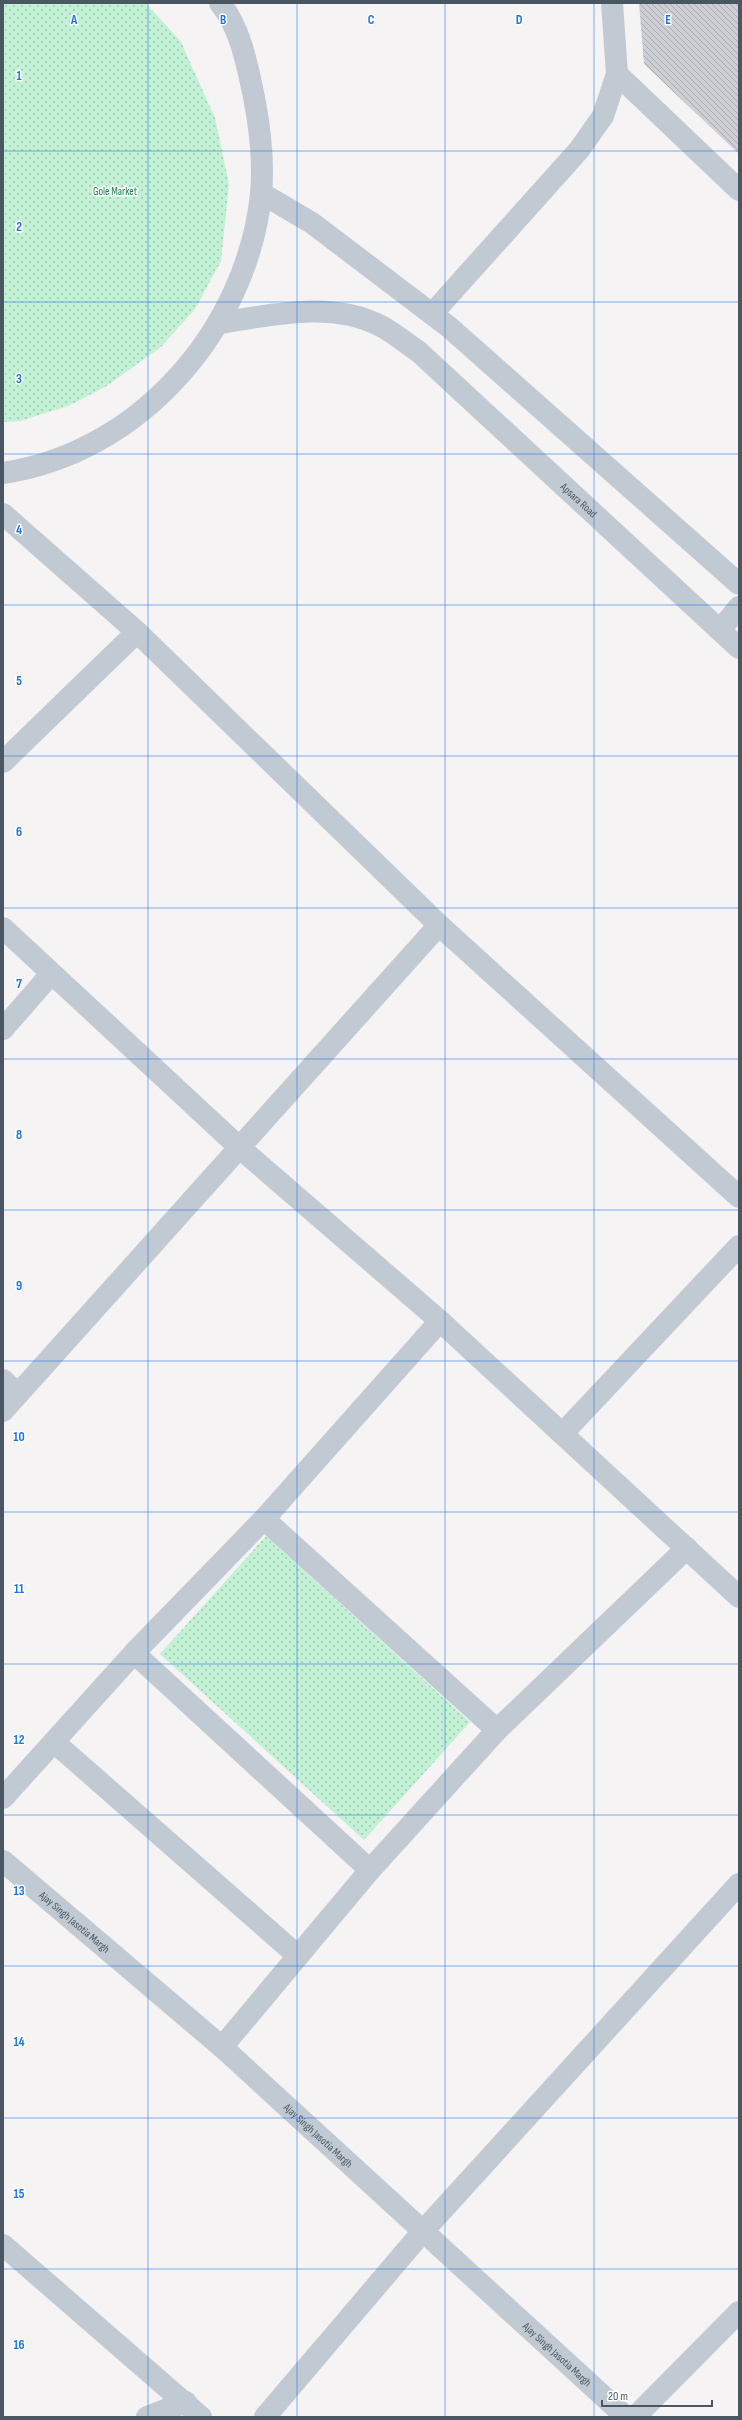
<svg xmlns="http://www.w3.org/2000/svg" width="742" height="2420" font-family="'Sofia Sans Condensed',sans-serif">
	<defs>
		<pattern id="park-dots" width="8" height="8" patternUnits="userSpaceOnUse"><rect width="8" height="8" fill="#c3f1d5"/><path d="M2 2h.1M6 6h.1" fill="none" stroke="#a0c6b0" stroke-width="1.8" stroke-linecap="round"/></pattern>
		<pattern id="building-back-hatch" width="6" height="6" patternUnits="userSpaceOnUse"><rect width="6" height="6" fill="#cdcfd5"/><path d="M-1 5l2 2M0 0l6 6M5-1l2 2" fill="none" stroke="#a8abb0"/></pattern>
	</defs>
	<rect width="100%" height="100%" fill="#f5f3f3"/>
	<!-- park -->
	<g fill="url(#park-dots)">
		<polygon points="3,3 146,3 181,42 215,118 229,184 221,261 195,309 161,347 105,387 68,406 20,421 3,422"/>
		<polygon points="266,1536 470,1722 364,1840 160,1654"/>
	</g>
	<!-- building -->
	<polygon fill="url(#building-back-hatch)" points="639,3 739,3 739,154 644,64"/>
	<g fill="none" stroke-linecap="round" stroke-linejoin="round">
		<!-- minor -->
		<g stroke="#c1cad2" stroke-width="22">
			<polyline points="617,74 739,190"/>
			<polyline points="261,193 312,223 449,327 739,584"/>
			<polyline points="432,314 579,150 603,116 617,74 612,3"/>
			<path id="s1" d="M219,323C271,315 332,300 381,326C394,333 407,344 419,352L739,648"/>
			<path d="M3,473C140,453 247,329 261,194C264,162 260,128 254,97C247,65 241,29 220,3"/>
			<polyline points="3,514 137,632 439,925 739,1197"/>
			<polyline points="720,630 739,607"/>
			<polyline points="3,762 137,632"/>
			<polyline points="3,928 240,1148 440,1321 739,1597"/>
			<polyline points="3,1029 51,974"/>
			<polyline points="3,1380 18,1394"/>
			<polyline points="3,1411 439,925"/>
			<polyline points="563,1433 739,1246"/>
			<polyline points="264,1519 497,1730"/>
			<polyline points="134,1653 370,1870"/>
			<polyline points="54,1742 298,1956"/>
			<polyline points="3,1798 134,1653 264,1519 440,1321"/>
			<path id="s2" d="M3,1861L222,2047L626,2417"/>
			<polyline points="222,2047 370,1870 497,1730 687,1548"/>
			<polyline points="3,2245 201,2417"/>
			<polyline points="147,2417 186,2402"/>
			<polyline points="265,2417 424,2230 739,1884"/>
			<polyline points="635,2417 739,2312"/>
		</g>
	</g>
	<!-- grid -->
	<path fill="none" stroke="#1a73e8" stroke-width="1" stroke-opacity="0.55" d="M148,3V2417M297,3V2417M445,3V2417M594,3V2417M3,151H739M3,302H739M3,454H739M3,605H739M3,756H739M3,908H739M3,1059H739M3,1210H739M3,1361H739M3,1512H739M3,1664H739M3,1815H739M3,1966H739M3,2118H739M3,2269H739"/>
	<g text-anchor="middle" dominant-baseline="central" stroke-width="3" stroke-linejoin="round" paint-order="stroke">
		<!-- park labels -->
		<g font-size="11" fill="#17864f" stroke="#fff">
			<text x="115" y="191">Gole Market</text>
		</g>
		<!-- street labels -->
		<g font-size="11" fill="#4a5661" stroke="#fff">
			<text stroke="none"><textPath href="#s1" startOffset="429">Apsara Road</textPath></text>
			<text stroke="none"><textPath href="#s2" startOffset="94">Ajay Singh Jasotia Margh</textPath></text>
			<text stroke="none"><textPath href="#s2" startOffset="418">Ajay Singh Jasotia Margh</textPath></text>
			<text stroke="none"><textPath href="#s2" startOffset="742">Ajay Singh Jasotia Margh</textPath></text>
		</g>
	</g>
	<g font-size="13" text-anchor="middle" font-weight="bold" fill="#1a73e8" stroke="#fff" stroke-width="3" stroke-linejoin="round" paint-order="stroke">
		<text x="74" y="24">A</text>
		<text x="223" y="24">B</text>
		<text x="371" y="24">C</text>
		<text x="519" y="24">D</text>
		<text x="668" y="24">E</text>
		<text x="19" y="80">1</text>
		<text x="19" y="231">2</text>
		<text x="19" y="383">3</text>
		<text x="19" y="534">4</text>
		<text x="19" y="685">5</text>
		<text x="19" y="836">6</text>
		<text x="19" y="988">7</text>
		<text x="19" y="1139">8</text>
		<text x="19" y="1290">9</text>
		<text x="19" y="1441">10</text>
		<text x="19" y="1593">11</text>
		<text x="19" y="1744">12</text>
		<text x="19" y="1895">13</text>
		<text x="19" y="2046">14</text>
		<text x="19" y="2198">15</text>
		<text x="19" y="2349">16</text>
	</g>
	<!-- border -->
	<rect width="742" height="2420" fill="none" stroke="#4a5661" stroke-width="8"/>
	<!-- scale -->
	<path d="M602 2400v6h110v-6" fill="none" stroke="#4a5661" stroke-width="2"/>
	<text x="608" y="2400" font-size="12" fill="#4a5661" stroke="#ffffff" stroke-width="3" paint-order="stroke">20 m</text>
</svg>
